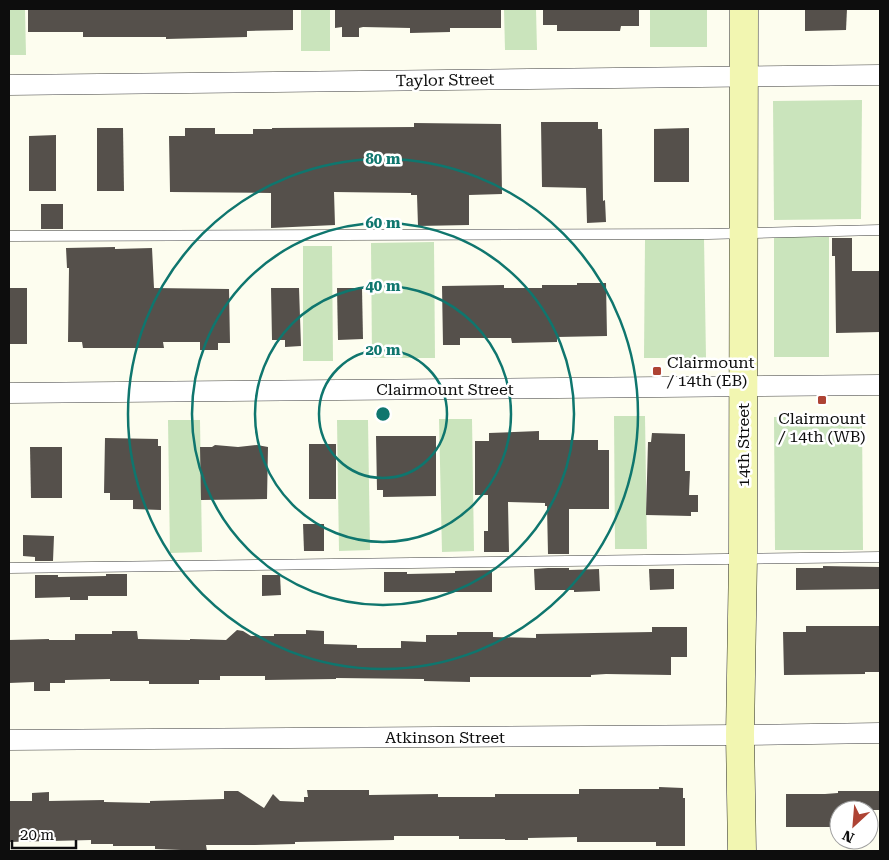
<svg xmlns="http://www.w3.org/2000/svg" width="889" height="860" font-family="'Roboto Serif',serif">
	<rect width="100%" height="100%" fill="#fdfdef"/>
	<!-- grass -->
	<g fill="#cae4bc">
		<polygon points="9,9 25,9 26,55 9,55"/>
		<rect x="301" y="9" width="29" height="42"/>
		<polygon points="504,9 536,9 537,50 505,50"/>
		<rect x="650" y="9" width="57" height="38"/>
		<polygon points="862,100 861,219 774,220 773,101"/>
		<rect x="774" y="237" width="55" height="120"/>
		<polygon points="704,238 706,358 644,358 645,240"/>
		<polygon points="434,242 435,358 372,358 371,243"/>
		<polygon points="303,246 332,246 333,361 303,361"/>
		<polygon points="614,416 645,416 647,549 615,549"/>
		<polygon points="862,416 863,550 775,550 774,417"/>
		<polygon points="439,419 472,419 474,551 442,552"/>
		<polygon points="168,420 200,420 202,552 170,553"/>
		<polygon points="337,420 368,420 370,550 339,551"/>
	</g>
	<!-- building -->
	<g fill="#55504b">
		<polygon points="28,9 293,9 293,30 247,31 247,37 166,39 166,37 83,37 83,32 28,32"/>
		<polygon points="335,9 501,9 501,28 450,28 450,32 410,33 410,28 363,27 359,28 359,37 342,37 342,27 335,28"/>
		<polygon points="543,9 639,9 639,26 621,26 620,31 557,31 557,25 543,25"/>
		<polygon points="805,9 847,9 846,30 805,31"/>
		<polygon points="541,122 598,122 598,129 602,129 603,201 605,200 606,222 587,223 586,188 542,187"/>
		<polygon points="414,123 501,124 502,194 469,195 469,225 418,226 417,195 411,195 411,193 334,192 335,225 271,228 271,193 170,192 169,136 185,136 185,128 215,128 215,134 253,134 253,129 272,129 272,128 414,127"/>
		<polygon points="97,128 123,128 124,191 97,191"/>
		<polygon points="689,128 689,182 654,182 654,129"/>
		<polygon points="56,135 56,191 29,191 29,136"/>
		<rect x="41" y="204" width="22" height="25"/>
		<polygon points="832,238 852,238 852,271 880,271 880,332 836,333 835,256 832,256"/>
		<polygon points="115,247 115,249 152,248 154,288 229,289 230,343 218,343 218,350 200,350 200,342 163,342 164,348 83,348 82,342 68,342 69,268 67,268 66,248"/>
		<polygon points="577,283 606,283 607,336 557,337 557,342 512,343 511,338 460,338 460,345 443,345 442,286 504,285 504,288 542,288 542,285 577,285"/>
		<rect x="9" y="288" width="18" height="56"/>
		<polygon points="271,288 299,288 301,346 285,347 285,340 272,340"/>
		<polygon points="337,288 362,288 363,339 338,340"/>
		<polygon points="539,431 539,440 598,440 598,450 609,450 609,509 569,509 569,554 548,554 547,506 545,506 545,503 508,502 509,552 484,552 484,531 488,531 488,495 475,495 475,441 489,441 489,433"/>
		<polygon points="652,433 685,434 685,471 690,471 689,495 698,495 698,512 691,512 691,516 646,515 648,442 651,442"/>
		<polygon points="376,436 436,436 436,496 383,497 383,490 377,490"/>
		<polygon points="105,438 158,439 158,446 161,446 161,510 133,509 133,500 110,500 110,493 104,493"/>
		<rect x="309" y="444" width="27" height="55"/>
		<polygon points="215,445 238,447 257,445 268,447 267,499 201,500 200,447 212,447"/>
		<polygon points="30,447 62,447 62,498 31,498"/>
		<polygon points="303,524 324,524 324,551 304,551"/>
		<polygon points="23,535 54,536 53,561 35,561 35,557 23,556"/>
		<polygon points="823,566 880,567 880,589 796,590 796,568 823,568"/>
		<polygon points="548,568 569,568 569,570 599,569 600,591 574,592 574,590 535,590 534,569"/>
		<polygon points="649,569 674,569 674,589 650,590"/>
		<polygon points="492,570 492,592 384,592 384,572 407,572 407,574 455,573 455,571"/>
		<polygon points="106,574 127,574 127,596 88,596 88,600 70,600 70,597 35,598 35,575 58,575 58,577 106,576"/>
		<polygon points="262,575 280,575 281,595 262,596"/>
		<polygon points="806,626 880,626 880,672 865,672 865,674 784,675 783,632 806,632"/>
		<polygon points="652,627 687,627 687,657 671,657 671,675 606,674 591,675 591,677 470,677 470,682 424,681 424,679 336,678 336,679 265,680 265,676 220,676 220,680 199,680 199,684 149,684 149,681 110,681 110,679 65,680 65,683 50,683 50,691 34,691 34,682 9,683 9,640 49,639 49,640 75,640 75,634 112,634 112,631 137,631 138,639 190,640 190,639 226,640 237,630 243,631 251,636 274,636 274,634 306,634 306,630 324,631 324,644 357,645 357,648 401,648 401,641 426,642 426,635 457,635 457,632 493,632 493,637 536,638 536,634 652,632"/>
		<polygon points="659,787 683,788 683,798 685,798 685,846 656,846 656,842 577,842 577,837 528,838 528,840 505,840 505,839 459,839 459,836 394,836 394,840 295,842 295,844 255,845 206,845 207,851 155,849 155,846 113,846 113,844 91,844 91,840 9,842 9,801 32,801 32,793 49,792 49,801 104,800 104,802 150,803 150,801 224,799 224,791 238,791 264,808 273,794 280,801 304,802 304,797 308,797 307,790 369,790 369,795 438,794 438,797 495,797 495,794 579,794 579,789 659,789"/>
		<polygon points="838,791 880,791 880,810 839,810 839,827 786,827 786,794 825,794 838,793"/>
	</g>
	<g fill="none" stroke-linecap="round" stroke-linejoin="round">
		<!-- lane casing -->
		<g stroke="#404040" stroke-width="11">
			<g id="lane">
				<polyline points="9,236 708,234 880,230"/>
				<polyline points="9,568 880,557"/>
			</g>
		</g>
		<!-- street casing -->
		<g stroke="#404040" stroke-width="21">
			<g id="street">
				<polyline points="9,85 880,75"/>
				<polyline points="9,393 880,385"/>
				<polyline points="9,740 740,735 880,733"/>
			</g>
		</g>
		<!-- secondary casing -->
		<g stroke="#2f2f2f" stroke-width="29">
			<polyline id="secondary" points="742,851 740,735 743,558 744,9"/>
		</g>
		<!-- lane -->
		<use href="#lane" stroke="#fff" stroke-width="10"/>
		<!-- street -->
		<use href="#street" stroke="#fff" stroke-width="20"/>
		<!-- secondary -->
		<use href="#secondary" stroke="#f2f6b1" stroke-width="28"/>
	</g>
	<!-- distance rings -->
	<g fill="none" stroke="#0f766e" stroke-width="2.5">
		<circle cx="383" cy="414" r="64"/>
		<circle cx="383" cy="414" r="128"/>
		<circle cx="383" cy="414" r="191"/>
		<circle cx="383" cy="414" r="255"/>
	</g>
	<!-- markers -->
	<g fill="#ae4334" stroke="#fff" stroke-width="2">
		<rect x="652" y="366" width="10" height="10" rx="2.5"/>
		<rect x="817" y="395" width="10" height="10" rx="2.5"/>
	</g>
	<g text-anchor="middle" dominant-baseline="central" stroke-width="5" stroke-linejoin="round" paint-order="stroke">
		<!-- street labels -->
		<g font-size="16" fill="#0d0d0d" stroke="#fff">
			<text transform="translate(445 80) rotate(-1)">Taylor Street</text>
			<text x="445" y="389">Clairmount Street</text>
			<text transform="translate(743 445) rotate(-90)">14th Street</text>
			<text x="445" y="737">Atkinson Street</text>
		</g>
		<!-- poi labels -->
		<g font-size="16" fill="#0d0d0d" stroke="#fff" text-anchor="start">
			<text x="667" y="362">Clairmount<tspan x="667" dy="18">/ 14th (EB)</tspan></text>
			<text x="822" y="418" text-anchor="middle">Clairmount<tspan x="822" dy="18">/ 14th (WB)</tspan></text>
		</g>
	</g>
	<circle cx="383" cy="414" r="8" fill="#0f766e" stroke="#fff" stroke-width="2.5"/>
	<g font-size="15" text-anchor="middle" font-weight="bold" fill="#0f766e" stroke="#fff" stroke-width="5" stroke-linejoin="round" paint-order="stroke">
		<text x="383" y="164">80 m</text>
		<text x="383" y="228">60 m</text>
		<text x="383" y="291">40 m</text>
		<text x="383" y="355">20 m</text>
	</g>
	<!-- border -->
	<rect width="889" height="860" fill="none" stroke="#0d0d0d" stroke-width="20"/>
	<!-- north arrow -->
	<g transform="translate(854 825) rotate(206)"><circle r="24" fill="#ffffff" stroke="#9e9e9e"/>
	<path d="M0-4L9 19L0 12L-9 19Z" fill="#ae4334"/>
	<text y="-8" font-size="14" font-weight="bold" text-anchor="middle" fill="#0d0d0d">N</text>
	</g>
	<!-- scale -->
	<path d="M12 840v8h64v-8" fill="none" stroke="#0d0d0d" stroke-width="2.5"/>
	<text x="20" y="840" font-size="15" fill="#0d0d0d" stroke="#ffffff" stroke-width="4" paint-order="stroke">20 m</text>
</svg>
